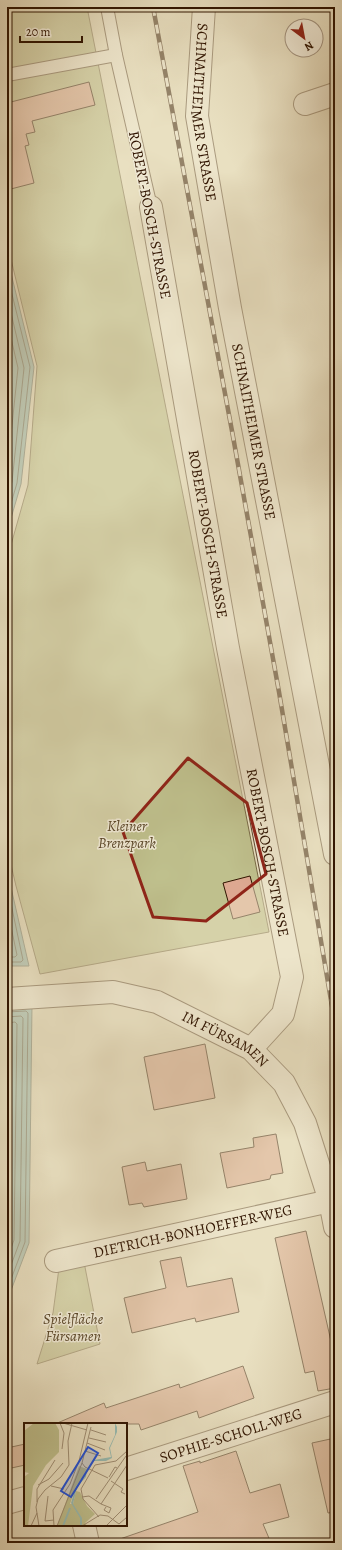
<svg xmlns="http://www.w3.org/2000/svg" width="342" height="1550" font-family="Alegreya,serif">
	<rect width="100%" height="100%" fill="#e9e0c1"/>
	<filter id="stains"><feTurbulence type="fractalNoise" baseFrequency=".005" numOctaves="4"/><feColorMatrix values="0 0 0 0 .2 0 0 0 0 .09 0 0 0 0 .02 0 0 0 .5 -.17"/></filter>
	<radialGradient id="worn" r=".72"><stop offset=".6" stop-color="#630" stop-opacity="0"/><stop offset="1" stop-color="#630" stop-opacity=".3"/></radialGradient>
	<!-- green -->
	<g fill="#bfc08d" stroke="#786a46">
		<polygon points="7,7 87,7 269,932 40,974 16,886 7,848 7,559 28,485 37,366 7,243"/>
		<polygon points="84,1262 100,1344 37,1364 53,1313 59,1268"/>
	</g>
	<!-- water -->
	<g fill="#97bdb5" stroke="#6e796d">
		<polygon points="7,257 34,367 21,484 7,532"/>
		<polygon points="7,870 29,966 7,966"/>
		<polygon points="32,1006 29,1243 7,1301 7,1008"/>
	</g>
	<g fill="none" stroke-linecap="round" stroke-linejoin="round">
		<!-- shore -->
		<g stroke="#64685a" stroke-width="1">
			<polyline points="7,274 30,367 17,483 7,517"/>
			<polyline points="7,296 24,368 12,482 7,499"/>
			<polyline points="7,321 18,368 7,473"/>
			<polyline points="7,885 23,960 21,962 7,962"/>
			<polyline points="7,908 17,955 15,957 7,957"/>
			<polyline points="7,1012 26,1011 28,1013 25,1242 7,1290"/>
			<polyline points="7,1017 21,1016 23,1018 20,1241 7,1276"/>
			<polyline points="7,1023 15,1022 17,1024 14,1240 7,1259"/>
		</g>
	</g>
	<!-- building -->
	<g fill="#dda891" stroke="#301400">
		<polygon points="89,82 95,105 32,121 35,132 26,134 29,145 25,146 34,183 7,190 7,103"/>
		<polygon points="250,876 260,912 233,919 223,883"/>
		<polygon points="205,1044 215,1098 154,1110 144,1057"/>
		<polygon points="276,1134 283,1173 271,1175 270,1179 227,1188 220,1153 254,1147 253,1138"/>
		<polygon points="145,1162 147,1171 181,1164 187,1199 144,1207 142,1203 129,1205 122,1167"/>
		<polygon points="306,1231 335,1359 335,1388 318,1391 314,1371 305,1373 275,1238"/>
		<polygon points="181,1257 187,1287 232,1278 239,1312 196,1322 195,1318 132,1333 124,1298 166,1288 160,1261"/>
		<polygon points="243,1366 254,1398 199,1418 197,1411 141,1430 139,1424 55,1424 104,1403 106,1408 179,1384 180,1388"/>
		<polygon points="335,1438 335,1512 328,1513 312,1443"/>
		<polygon points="25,1444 25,1465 7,1469 7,1448"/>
		<polygon points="236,1451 250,1493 280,1484 289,1517 263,1524 271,1543 118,1543 117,1540 198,1512 183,1466 200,1461 200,1463"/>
	</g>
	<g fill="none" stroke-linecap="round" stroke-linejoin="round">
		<!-- service casing -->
		<g stroke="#5e4730" stroke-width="14">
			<g id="service">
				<polyline points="107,7 116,55 151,207"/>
				<polyline points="7,75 116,55"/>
			</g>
		</g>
		<!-- minor casing -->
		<g stroke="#5e4730" stroke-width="24">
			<g id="minor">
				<polyline points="305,104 335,94"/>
				<path id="s1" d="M151,207L228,648L292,977L283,1014L251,1049"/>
				<path id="s2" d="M7,999L113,992L157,1002L251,1049L284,1083L305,1123L330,1201L335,1227"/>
				<path id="s3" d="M56,1261L330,1201"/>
				<path id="s4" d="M126,1469L335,1402"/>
				<polyline points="7,1503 25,1498"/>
				<polyline points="84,1525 88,1543"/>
			</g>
		</g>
		<!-- tertiary casing -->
		<g stroke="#5e4730" stroke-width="24">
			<g id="tertiary">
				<path id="s5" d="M204,7L197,116L230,308L335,854"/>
			</g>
		</g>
		<!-- service -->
		<use href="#service" stroke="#f1ebd7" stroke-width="12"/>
		<!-- minor -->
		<use href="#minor" stroke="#f1ebd7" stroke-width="22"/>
		<!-- tertiary -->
		<use href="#tertiary" stroke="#f1ebd7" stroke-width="22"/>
		<!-- rail casing -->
		<g stroke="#301400" stroke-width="4.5">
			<polyline id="rail" points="153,7 232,431 279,692 335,1024"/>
		</g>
		<!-- rail -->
		<use href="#rail" stroke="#f1ebd7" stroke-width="3" stroke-dasharray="9" stroke-linecap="butt"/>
	</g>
	<!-- marked area -->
	<path d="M0 0H342V1550H0ZM188,758L247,803L266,874L206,921L153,917L123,832Z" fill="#e9e0c1" fill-opacity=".55" fill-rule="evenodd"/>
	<path fill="none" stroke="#8f2418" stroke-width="3" stroke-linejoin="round" d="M188,758L247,803L266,874L206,921L153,917L123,832Z"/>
	<g text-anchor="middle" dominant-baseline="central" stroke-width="3" stroke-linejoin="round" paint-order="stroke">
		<!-- street labels -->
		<g font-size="15" fill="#301400" stroke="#f1ebd7">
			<text stroke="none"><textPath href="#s5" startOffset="106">SCHNAITHEIMER STRASSE</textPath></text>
			<text transform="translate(150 215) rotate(79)">ROBERT-BOSCH-STRASSE</text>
			<text stroke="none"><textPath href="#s5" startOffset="430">SCHNAITHEIMER STRASSE</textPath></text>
			<text stroke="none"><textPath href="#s1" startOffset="332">ROBERT-BOSCH-STRASSE</textPath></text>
			<text stroke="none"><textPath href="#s1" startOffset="656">ROBERT-BOSCH-STRASSE</textPath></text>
			<text stroke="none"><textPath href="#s2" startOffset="229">IM FÜRSAMEN</textPath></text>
			<text stroke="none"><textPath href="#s3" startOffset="140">DIETRICH-BONHOEFFER-WEG</textPath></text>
			<text stroke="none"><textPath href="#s4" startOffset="110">SOPHIE-SCHOLL-WEG</textPath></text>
		</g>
		<!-- park labels -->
		<g font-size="15" font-style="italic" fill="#5b482a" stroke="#f1ebd7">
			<text x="127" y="826">Kleiner<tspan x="127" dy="17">Brenzpark</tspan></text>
			<text x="73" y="1319">Spielfläche<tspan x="73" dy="17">Fürsamen</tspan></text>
		</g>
	</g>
	<!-- overview -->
	<g transform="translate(24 1423)">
		<rect width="103" height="103" fill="#e9e0c1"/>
		<path d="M10,0H31L35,7V29L22,42L9,63L4,103H0V54L5,50L0,49V8ZM55,43L63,46L60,55L52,63L46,81H49L52,68L56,69L63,83L71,91L61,100L63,103H33Z" fill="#bfc08d"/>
		<path d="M91,0L93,4V9L86,25L88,35L82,38H70L63,45L70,37L87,34L85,25L91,12ZM63,46L62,54L53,64L49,81L58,95V103H56V95L47,80L52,63L60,55Z" fill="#97bdb5"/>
		<path fill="none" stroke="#97bdb5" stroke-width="2" d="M39,103L46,85"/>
		<path fill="none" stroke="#9f8e74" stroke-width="1" d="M36,0L40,10L38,26M39,0L63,7M67,4L58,40L61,44L84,55M67,7L82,12M65,15L82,19M63,20L81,27M61,28L77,33M85,54L91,44L93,45M87,58L99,66L97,69L101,71M14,62L25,56L39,40M27,63L40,66M24,73L21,98L30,97M58,74L65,73L77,81L103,42M72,76L102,33M13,79V66L31,37M77,81L87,85L85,90L80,87L82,84M75,94L59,76L57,66L71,42L92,38L103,28M7,103L13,90M15,103L12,84L14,76L21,67L37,54L45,42L44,18L48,0M30,103L29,87L46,61L55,38L64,0M33,103L58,40M58,103L76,92L84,93L95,101L103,94M82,103L103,82"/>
		<path fill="#1d4ed8" fill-opacity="0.15" stroke="#1d4ed8" stroke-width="2" d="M64,24L74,30L47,74L37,68Z"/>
		<rect width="103" height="103" fill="none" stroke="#301400" stroke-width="2"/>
	</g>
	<!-- margin -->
	<rect width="342" height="1550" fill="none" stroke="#e9e0c1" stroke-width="24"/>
	<rect x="8" y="8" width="326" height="1534" fill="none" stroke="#301400" stroke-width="2"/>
	<rect x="12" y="12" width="318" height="1526" fill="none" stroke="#301400"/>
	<!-- north arrow -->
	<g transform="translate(304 38) rotate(148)"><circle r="19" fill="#f1ebd7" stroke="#a49581"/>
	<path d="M0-3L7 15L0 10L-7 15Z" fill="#8f2418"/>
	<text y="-6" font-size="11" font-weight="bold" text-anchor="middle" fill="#301400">N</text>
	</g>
	<!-- scale -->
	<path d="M20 36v6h62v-6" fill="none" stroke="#301400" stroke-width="2"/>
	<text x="26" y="36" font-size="12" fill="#301400" stroke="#f1ebd7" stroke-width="3" paint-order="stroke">20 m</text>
	<rect width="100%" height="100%" filter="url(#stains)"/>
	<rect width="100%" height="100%" fill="url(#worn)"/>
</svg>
